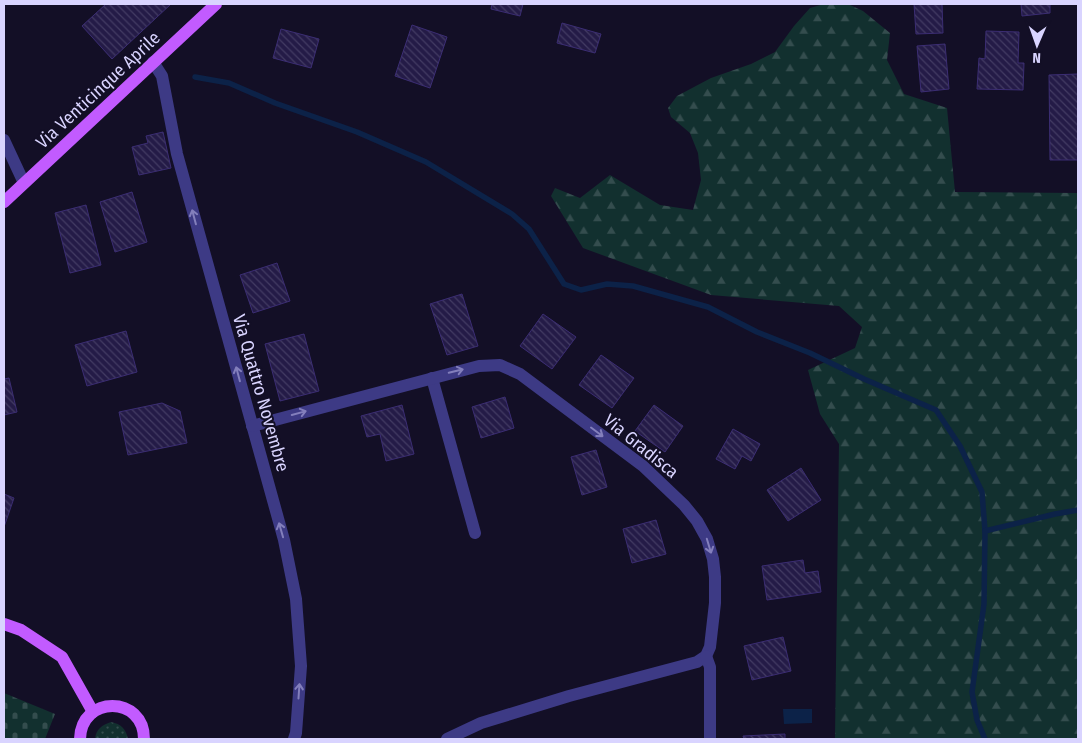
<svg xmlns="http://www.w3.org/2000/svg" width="1082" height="743" font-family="'Fira Sans Condensed',sans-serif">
	<defs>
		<pattern id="grass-dots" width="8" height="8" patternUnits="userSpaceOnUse" patternTransform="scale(1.25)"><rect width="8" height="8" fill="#12302f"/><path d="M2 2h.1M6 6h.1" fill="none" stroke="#344d4e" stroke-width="1.8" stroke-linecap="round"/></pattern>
		<pattern id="forest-firs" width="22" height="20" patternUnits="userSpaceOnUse" patternTransform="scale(1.25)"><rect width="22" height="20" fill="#12302f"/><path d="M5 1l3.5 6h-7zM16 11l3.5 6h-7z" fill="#344d4e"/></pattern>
		<pattern id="cemetery-stones" width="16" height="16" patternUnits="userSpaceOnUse" patternTransform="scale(1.25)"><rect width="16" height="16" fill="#12302f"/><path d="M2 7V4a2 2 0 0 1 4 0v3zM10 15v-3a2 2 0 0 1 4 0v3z" fill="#344d4e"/></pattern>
		<pattern id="building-back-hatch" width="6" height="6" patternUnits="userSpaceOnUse" patternTransform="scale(1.25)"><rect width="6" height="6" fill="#241b47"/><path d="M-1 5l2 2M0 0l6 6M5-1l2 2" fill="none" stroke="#433b63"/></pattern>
	</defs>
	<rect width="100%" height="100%" fill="#130f26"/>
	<!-- grass -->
	<path fill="url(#grass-dots)" d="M111,722C121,724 126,729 128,739H95C96,729 102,725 111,722Z"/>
	<!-- forest -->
	<polygon fill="url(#forest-firs)" points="824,4 848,4 863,11 890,33 887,60 904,94 947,108 955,192 1078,193 1078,739 835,739 839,444 820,414 808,370 855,348 862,327 839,306 711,295 583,248 551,196 555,188 580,198 610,175 660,205 693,210 701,180 698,153 690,133 671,117 668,108 677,96 711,78 751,64 775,52 794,26 810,8"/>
	<!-- cemetery -->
	<polygon fill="url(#cemetery-stones)" points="4,693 55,714 45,739 4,739"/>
	<!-- water -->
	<polygon fill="#0c2248" points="783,709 812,709 812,723 784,724"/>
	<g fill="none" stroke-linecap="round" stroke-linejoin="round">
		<!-- stream -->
		<g stroke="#0c2248" stroke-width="5.5">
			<polyline points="195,77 229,83 275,103 357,132 426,162 512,214 529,229 564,284 581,290 607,284 633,286 708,307 757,332 810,353 864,379 936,410 960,446 982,492 985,531"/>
			<polyline points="985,739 977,720 972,692 984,604 985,531 1055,514 1078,510"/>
		</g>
	</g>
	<!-- building -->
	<g fill="url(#building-back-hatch)" stroke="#3b2d73">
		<polygon points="106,4 171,4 112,59 82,26"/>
		<polygon points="492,4 523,4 520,16 491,9"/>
		<polygon points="914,4 942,4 943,33 916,34"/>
		<polygon points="1021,4 1050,4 1050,13 1022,16"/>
		<polygon points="562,23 601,34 595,53 557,43"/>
		<polygon points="412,25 447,37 430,88 395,76"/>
		<polygon points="281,29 319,39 311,68 273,58"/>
		<polygon points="986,31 1019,32 1018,63 1024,63 1023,90 977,89 979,58 985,59"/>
		<polygon points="945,44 949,89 921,92 917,46"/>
		<polygon points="1078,74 1078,160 1050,160 1049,75"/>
		<polygon points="163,132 171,168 139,175 132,147 148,143 146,136"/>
		<polygon points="132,192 147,242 115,252 100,202"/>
		<polygon points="86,205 101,265 70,273 55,213"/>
		<polygon points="277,263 290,301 253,313 240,275"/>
		<polygon points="462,294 478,346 447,355 430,304"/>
		<polygon points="543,314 576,337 552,369 520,346"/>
		<polygon points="126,331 137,372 87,386 75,345"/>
		<polygon points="304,334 319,391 280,401 265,344"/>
		<polygon points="601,355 634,378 612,408 579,385"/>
		<polygon points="9,378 17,412 4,415 4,379"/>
		<polygon points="505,397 514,428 481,438 472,407"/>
		<polygon points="162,403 180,411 187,443 128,455 119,412"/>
		<polygon points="402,405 414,454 386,461 380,434 367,437 361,416"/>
		<polygon points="654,405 683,426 665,452 635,431"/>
		<polygon points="733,429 760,444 751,461 742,456 735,469 716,459"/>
		<polygon points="596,450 607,487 582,495 571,457"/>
		<polygon points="801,468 821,500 788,521 767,490"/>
		<polygon points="4,494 14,498 4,527"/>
		<polygon points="656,520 666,554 632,563 623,529"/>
		<polygon points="803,560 805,573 818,571 821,592 767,600 762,566"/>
		<polygon points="783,637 791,671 752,680 744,646"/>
		<polygon points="785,734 785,739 744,739 743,736"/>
	</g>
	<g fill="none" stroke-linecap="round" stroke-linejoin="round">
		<!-- minor -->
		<g stroke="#3d3a85" stroke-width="12">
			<polyline points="153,62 162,76 177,154 284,540 296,599 301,666 296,733 294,739"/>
			<polyline points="4,140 24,183"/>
			<polyline points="432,378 475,533"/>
			<polyline points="252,426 479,366 500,365 520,374 643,466 684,505 697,521 707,539 713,559 715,577 715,603 710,647 706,656 697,662 569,696 481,723 447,739"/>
			<polyline points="706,656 710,667 710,739"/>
		</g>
		<!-- major -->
		<g stroke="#c25bff" stroke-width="12">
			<polyline points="4,202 216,4"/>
			<polyline points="4,624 21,630 62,657 93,712"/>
			<path d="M80,739C81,695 144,695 144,739"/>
		</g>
	</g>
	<!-- one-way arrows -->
	<defs><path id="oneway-shaft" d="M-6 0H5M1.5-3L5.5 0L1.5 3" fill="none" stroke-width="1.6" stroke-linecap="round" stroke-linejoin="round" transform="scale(1.25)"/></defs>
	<g stroke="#837fbc">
		<use href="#oneway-shaft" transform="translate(194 217) rotate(-105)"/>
		<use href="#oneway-shaft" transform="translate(456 371) rotate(-14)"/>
		<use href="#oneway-shaft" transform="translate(238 374) rotate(-105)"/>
		<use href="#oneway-shaft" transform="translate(299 413) rotate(-15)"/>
		<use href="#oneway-shaft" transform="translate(597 432) rotate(37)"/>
		<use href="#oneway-shaft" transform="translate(281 530) rotate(-106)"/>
		<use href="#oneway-shaft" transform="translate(709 546) rotate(73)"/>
		<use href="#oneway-shaft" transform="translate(299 691) rotate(-86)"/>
	</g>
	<g text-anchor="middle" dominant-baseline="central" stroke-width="4" stroke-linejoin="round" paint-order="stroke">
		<!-- street labels -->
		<g font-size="18" fill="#d9d4ff" stroke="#130f26">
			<text transform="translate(98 90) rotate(-43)">Via Venticinque Aprile</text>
			<text transform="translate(261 393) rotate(74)">Via Quattro Novembre</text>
			<text transform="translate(641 446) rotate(39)">Via Gradisca</text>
		</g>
	</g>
	<!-- border -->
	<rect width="1082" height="743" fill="none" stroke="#d9d4ff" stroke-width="10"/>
	<!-- north arrow -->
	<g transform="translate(1037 45) rotate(182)" stroke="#130f26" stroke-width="4" paint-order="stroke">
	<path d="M0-4L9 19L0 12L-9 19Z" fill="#d9d4ff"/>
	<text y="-8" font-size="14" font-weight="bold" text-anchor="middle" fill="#d9d4ff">N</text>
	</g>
</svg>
